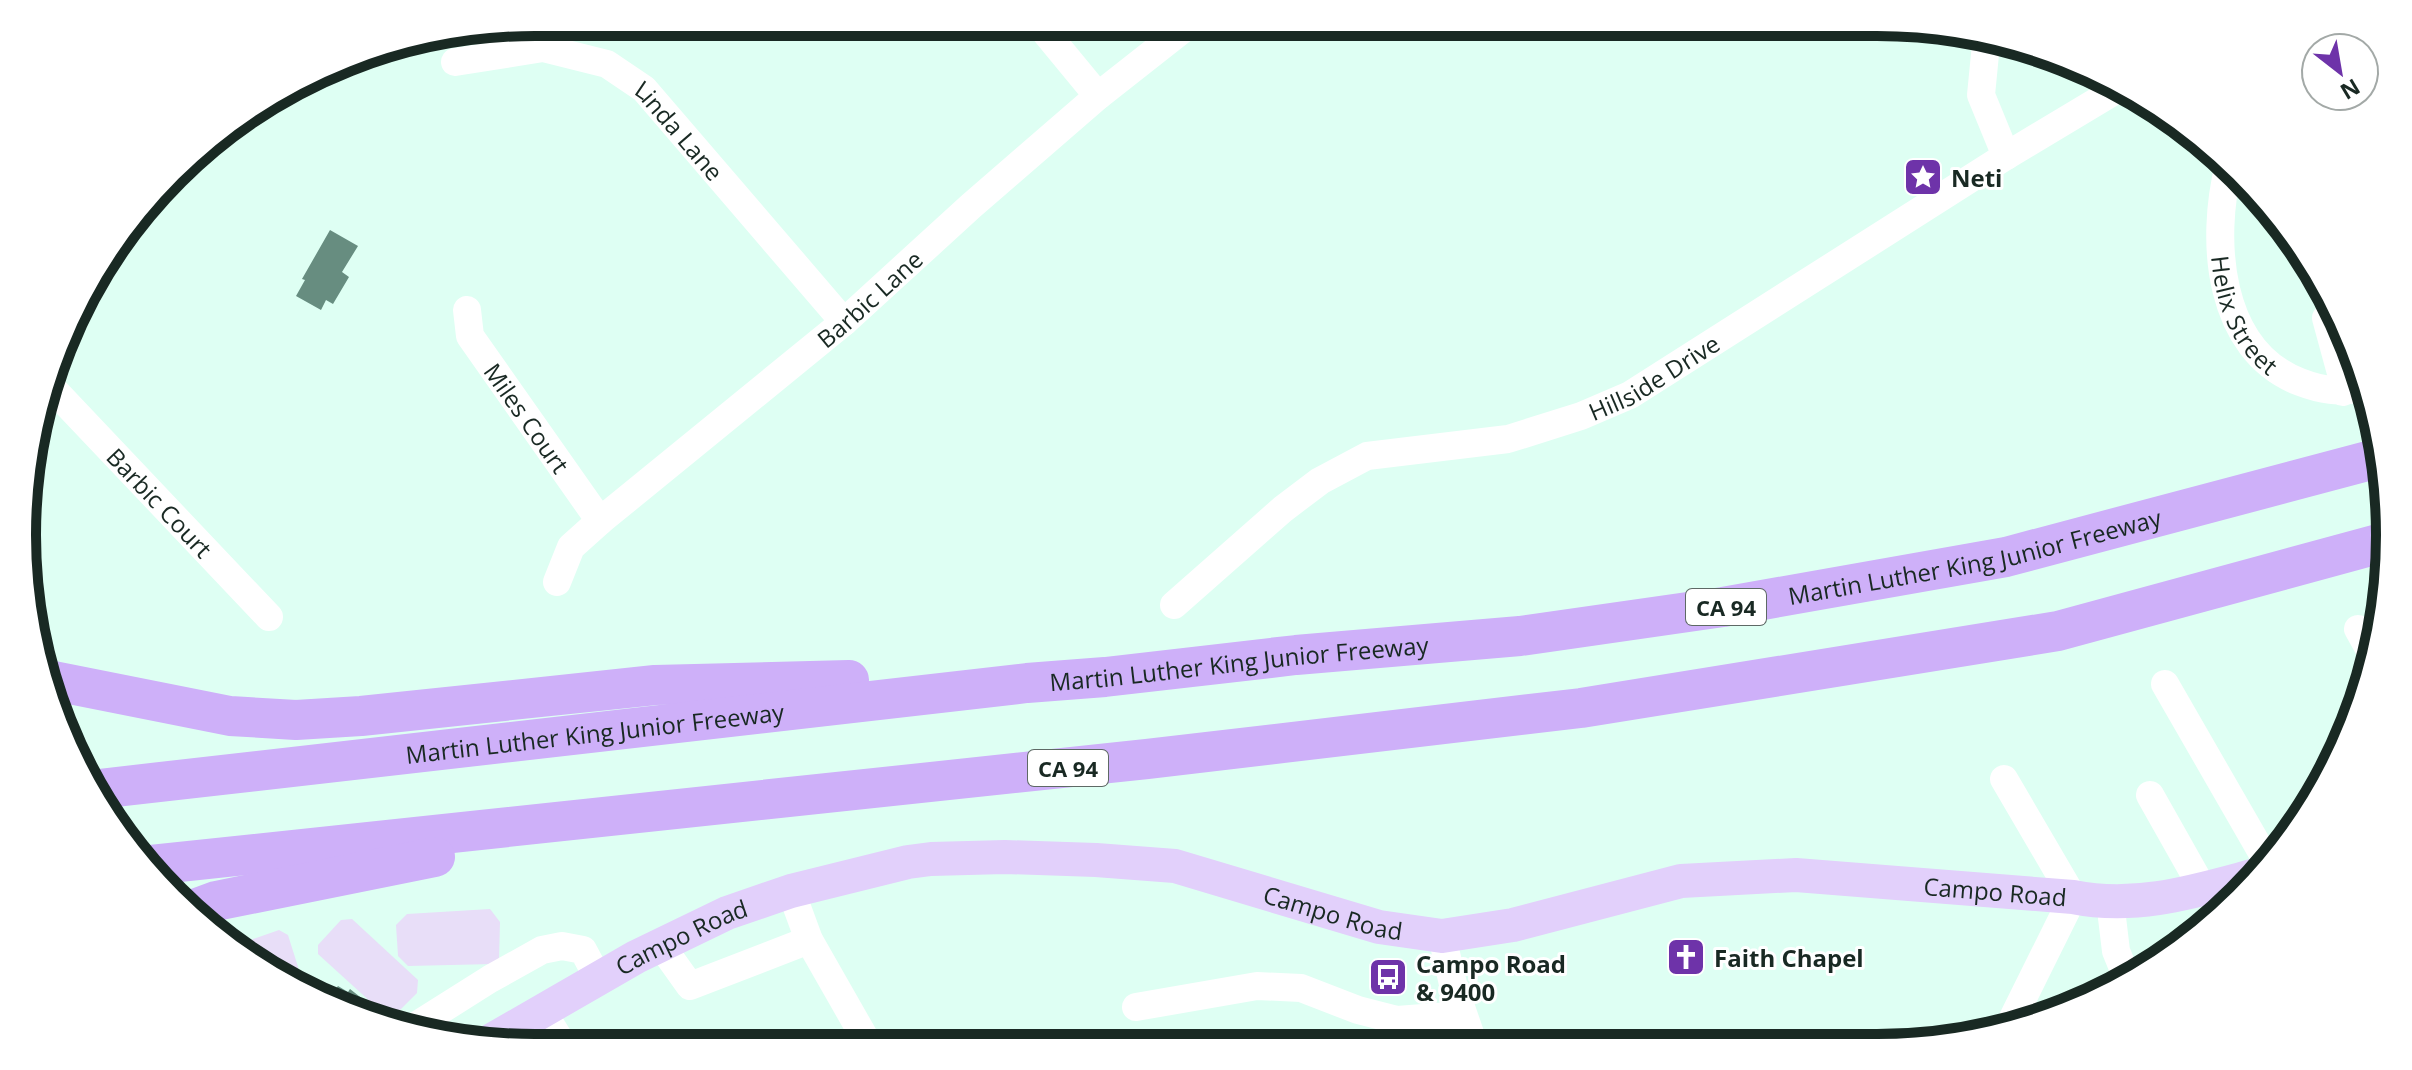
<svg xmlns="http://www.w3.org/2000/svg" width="2412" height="1070" font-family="'Open Sans',sans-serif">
	<rect width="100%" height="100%" fill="#defff3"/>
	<!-- green -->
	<g fill="#e8def8">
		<polygon points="490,909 500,922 499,960 494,964 408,966 398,956 396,925 407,914"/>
		<polygon points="352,919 418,980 417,993 395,1015 384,1014 318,954 318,945 341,920"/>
		<polygon points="279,930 288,935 299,970 293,981 236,945"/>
	</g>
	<!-- building -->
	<g fill="#678d80">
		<polygon points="330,230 358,246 342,272 349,277 333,304 326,300 321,310 296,296 305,280 302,279"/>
		<polygon points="338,986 348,992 350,989 388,1019 339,1009 326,1001"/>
	</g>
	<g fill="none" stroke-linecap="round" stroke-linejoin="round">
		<!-- minor -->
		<g stroke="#fff" stroke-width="28">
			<polyline points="1037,22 1098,96"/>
			<polyline points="1986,44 1981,95 2006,156"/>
			<path id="s1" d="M455,62L543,48L607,64L644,89L844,322"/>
			<path id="s2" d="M2229,165C2210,240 2217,350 2300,382C2321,390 2339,393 2361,388"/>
			<path id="s3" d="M467,310L470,336L600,521"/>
			<polyline points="2326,318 2341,373 2343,392"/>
			<path id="s4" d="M50,386L269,617"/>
			<path id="s5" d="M557,582L571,547L600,521L844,322L971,206L1098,96L1192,22"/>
			<path id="s6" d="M1174,605L1283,509L1320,481L1367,456L1508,439L1581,416L1630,395L2006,156L2116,90"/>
			<polyline points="2358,629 2368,647"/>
			<polyline points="2165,684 2268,863"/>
			<polyline points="2004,779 2073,897 2009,1026"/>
			<polyline points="2150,795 2203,889"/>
			<polyline points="791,891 809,940 870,1047"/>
			<polyline points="2110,901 2116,951 2127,978"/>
			<polyline points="1442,936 1453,984 1474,1045"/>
			<polyline points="660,944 690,986 809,940"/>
			<polyline points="1136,1007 1257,986 1301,988 1358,1010 1397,1020 1463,1015"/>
			<polyline points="542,1011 565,1048"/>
			<polyline points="417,1025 490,979 542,950 562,946 583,950 598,978"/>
		</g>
		<!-- major -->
		<path stroke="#e2d0fb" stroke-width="34" id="s7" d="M492,1040L636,957L727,913L791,891L908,862L931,859L1005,857L1096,860L1175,866L1379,927L1442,936L1513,925L1681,881L1796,875L2073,897C2137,910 2196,891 2256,875"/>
		<!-- highway -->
		<g stroke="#ceb0f9" stroke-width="40">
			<polyline points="49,680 230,716 296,720 361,716 655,685 849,680"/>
			<path id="s8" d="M90,790L1027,683L1105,677L1296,655L1520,636L1723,607L2006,557L2375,459"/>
			<polyline points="151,865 1147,759 1581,708 2058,631 2389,541"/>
			<polyline points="189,911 216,901 435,857"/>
		</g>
	</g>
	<!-- icons -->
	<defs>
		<g id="sight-square" transform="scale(2)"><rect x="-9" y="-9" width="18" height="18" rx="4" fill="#6e33a9" stroke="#fff"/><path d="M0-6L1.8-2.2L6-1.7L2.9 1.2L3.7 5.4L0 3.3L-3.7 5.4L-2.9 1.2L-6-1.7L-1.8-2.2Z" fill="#fff"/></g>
		<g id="church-square" transform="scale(2)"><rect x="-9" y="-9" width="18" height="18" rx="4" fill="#6e33a9" stroke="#fff"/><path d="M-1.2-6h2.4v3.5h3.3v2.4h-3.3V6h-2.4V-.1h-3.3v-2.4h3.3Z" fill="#fff"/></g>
		<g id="bus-square" transform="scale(2)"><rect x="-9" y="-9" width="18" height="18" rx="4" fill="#6e33a9" stroke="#fff"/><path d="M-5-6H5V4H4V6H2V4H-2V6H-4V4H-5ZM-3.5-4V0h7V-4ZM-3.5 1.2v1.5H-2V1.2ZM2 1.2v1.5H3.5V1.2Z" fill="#fff"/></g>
	</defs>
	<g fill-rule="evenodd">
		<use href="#sight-square" x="1923" y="177"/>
		<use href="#church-square" x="1686" y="957"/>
		<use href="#bus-square" x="1388" y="977"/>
	</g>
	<g text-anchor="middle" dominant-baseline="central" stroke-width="6" stroke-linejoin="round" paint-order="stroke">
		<!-- shield labels -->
		<g fill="#fff" stroke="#5e6965" stroke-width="2">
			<rect x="1686" y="589" width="80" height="36" rx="6"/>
			<rect x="1028" y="750" width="80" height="36" rx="6"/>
		</g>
		<g font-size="22" font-weight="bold" fill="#192923">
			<text x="1726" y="607">CA 94</text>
			<text x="1068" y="768">CA 94</text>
		</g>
		<!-- street labels -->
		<g font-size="24" fill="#192923" stroke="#fff">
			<text stroke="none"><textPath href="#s1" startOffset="254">Linda Lane</textPath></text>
			<text stroke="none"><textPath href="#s5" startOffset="426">Barbic Lane</textPath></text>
			<text stroke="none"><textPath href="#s2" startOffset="156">Helix Street</textPath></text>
			<text stroke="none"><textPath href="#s6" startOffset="546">Hillside Drive</textPath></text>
			<text stroke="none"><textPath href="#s3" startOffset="126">Miles Court</textPath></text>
			<text stroke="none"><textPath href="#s4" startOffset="160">Barbic Court</textPath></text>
			<text stroke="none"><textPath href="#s8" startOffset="1900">Martin Luther King Junior Freeway</textPath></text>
			<text stroke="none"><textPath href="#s8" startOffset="1156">Martin Luther King Junior Freeway</textPath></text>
			<text stroke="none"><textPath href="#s8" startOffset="508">Martin Luther King Junior Freeway</textPath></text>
			<text stroke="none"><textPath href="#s7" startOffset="1560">Campo Road</textPath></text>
			<text stroke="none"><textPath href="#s7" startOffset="888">Campo Road</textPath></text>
			<text stroke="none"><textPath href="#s7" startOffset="216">Campo Road</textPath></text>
		</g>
		<!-- poi labels -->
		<g font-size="24" font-weight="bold" fill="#192923" stroke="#fff" text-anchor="start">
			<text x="1951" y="177">Neti</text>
			<text x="1714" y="957">Faith Chapel</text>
			<text x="1416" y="963">Campo Road<tspan x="1416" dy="28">&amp; 9400</tspan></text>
		</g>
	</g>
	<!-- crop -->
	<path d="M0 0H2412V1070H0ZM535 36H1877A499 499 0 0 1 2376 535V535A499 499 0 0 1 1877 1034H535A499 499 0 0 1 36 535V535A499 499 0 0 1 535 36Z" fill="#fff" fill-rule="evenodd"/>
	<path fill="none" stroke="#192923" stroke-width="10" d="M535 36H1877A499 499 0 0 1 2376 535V535A499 499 0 0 1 1877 1034H535A499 499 0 0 1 36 535V535A499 499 0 0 1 535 36Z"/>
	<!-- north arrow -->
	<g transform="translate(2340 72) rotate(149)"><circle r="38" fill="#ffffff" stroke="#a3a9a7" stroke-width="2"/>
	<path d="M0-6L14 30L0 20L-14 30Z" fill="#6e33a9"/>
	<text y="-12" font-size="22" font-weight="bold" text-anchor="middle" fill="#192923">N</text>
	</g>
</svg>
